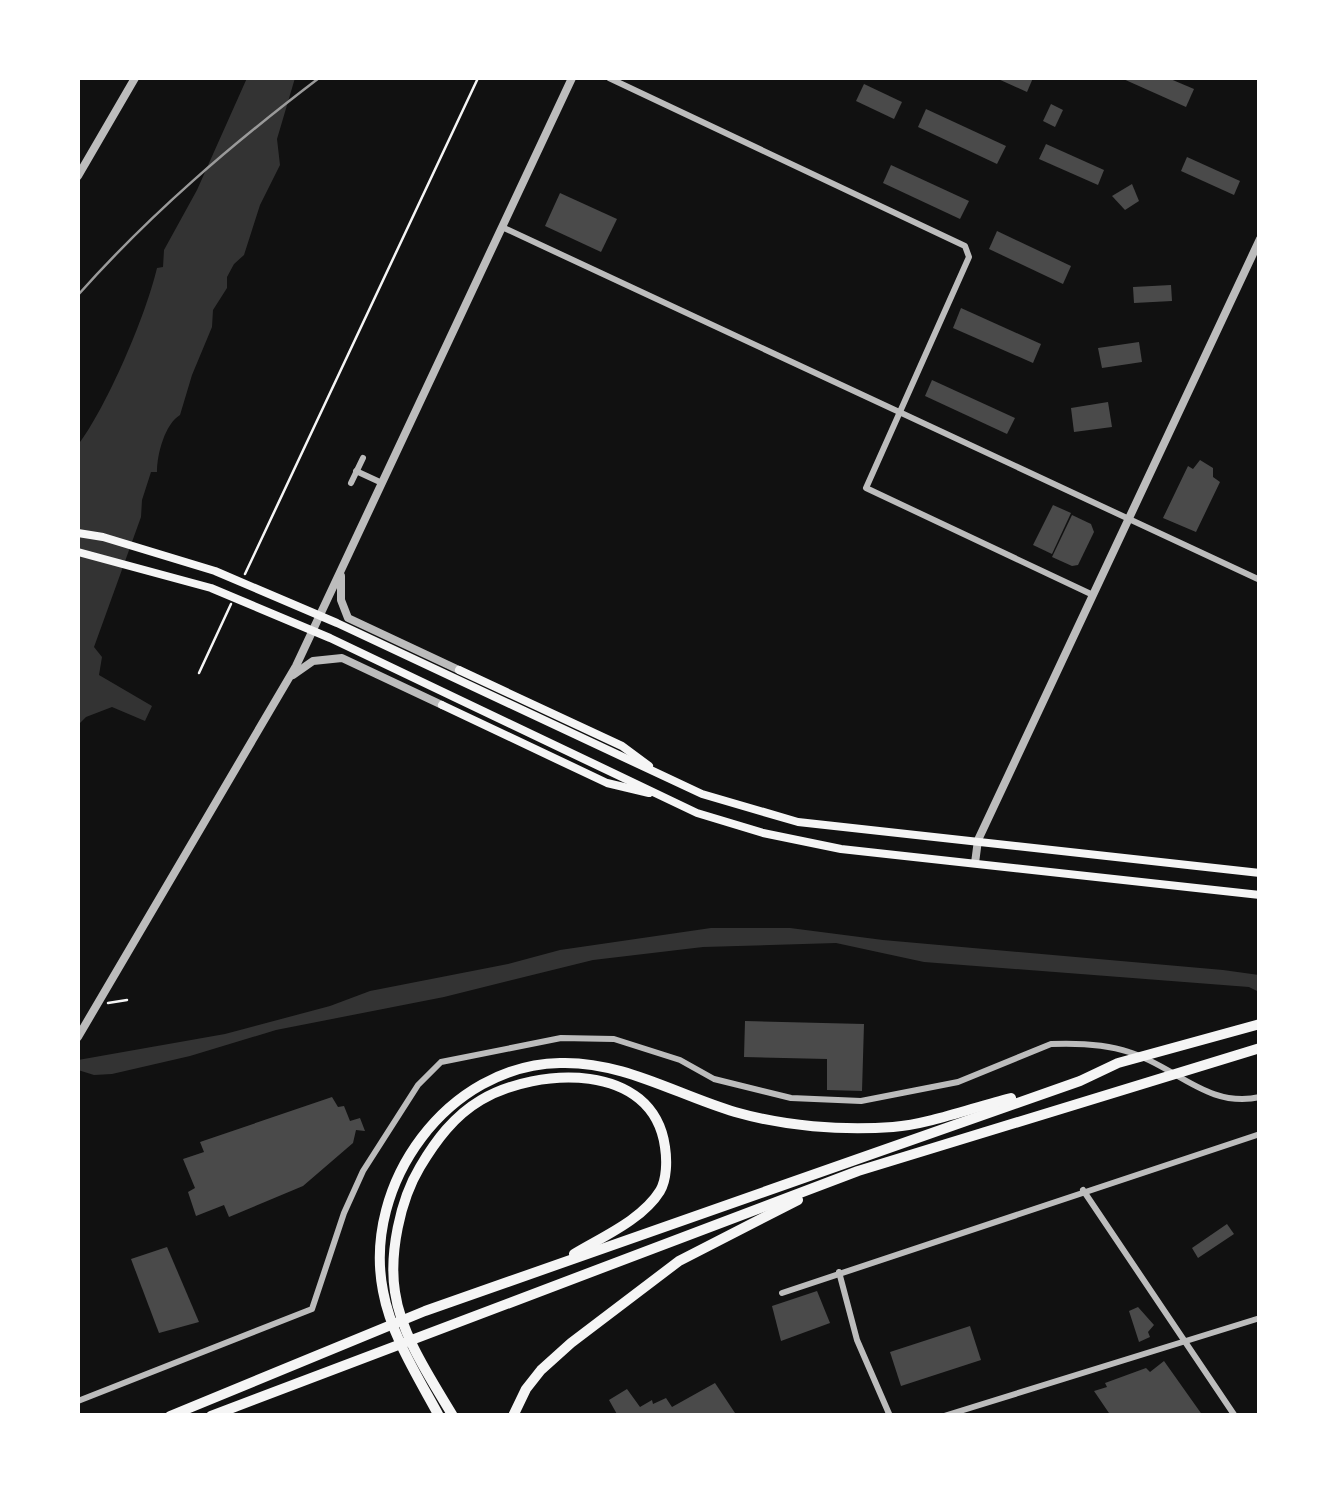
<svg xmlns="http://www.w3.org/2000/svg" width="1337" height="1493" font-family="Mulish,sans-serif">
	<rect width="100%" height="100%" fill="#111"/>
	<!-- water -->
	<g fill="#333">
		<path d="M247,78H295L277,139L280,165L260,205L244,255L234,264L227,277V288L213,310L212,327L192,375L180,415C165,424 157,454 157,472H151L142,500L141,517L94,647L102,657L99,675L152,706L145,721L112,707L86,717L78,725V445C107,407 146,315 157,268L163,267L164,250L197,190Z"/>
		<polygon points="711,928 790,928 883,940 1223,970 1259,975 1259,992 1249,987 924,962 836,943 703,947 593,960 444,997 276,1030 190,1056 112,1074 94,1075 78,1070 78,1060 225,1034 330,1006 370,991 508,964 560,950"/>
	</g>
	<!-- building -->
	<g fill="#4a4a4a">
		<polygon points="996,78 1033,78 1027,92"/>
		<polygon points="1121,78 1168,78 1194,89 1186,107"/>
		<polygon points="864,84 902,102 894,119 856,101"/>
		<polygon points="1051,104 1063,110 1055,127 1043,121"/>
		<polygon points="926,109 1006,146 997,164 918,127"/>
		<polygon points="1046,144 1104,170 1098,185 1039,159"/>
		<polygon points="1187,157 1240,181 1234,195 1181,171"/>
		<polygon points="891,165 969,201 960,219 883,183"/>
		<polygon points="1132,184 1139,201 1125,210 1112,196"/>
		<polygon points="560,193 617,219 601,252 545,226"/>
		<polygon points="997,231 1071,266 1063,284 989,249"/>
		<polygon points="1171,285 1172,301 1134,303 1133,287"/>
		<polygon points="961,308 1041,344 1033,363 953,328"/>
		<polygon points="1139,342 1142,362 1102,368 1098,348"/>
		<polygon points="932,380 1015,418 1007,434 925,396"/>
		<polygon points="1108,402 1112,427 1074,432 1071,408"/>
		<polygon points="1200,460 1213,468 1213,477 1220,482 1196,532 1163,518 1188,466 1193,469"/>
		<polygon points="1053,505 1071,513 1052,554 1033,545"/>
		<polygon points="1072,515 1091,524 1094,532 1078,565 1072,566 1052,557"/>
		<polygon points="745,1021 864,1024 862,1091 827,1090 827,1059 744,1057"/>
		<polygon points="332,1097 338,1107 344,1106 350,1121 360,1118 365,1131 356,1130 353,1143 303,1186 229,1217 224,1205 196,1216 188,1192 195,1188 183,1159 204,1152 200,1142"/>
		<polygon points="1227,1224 1234,1234 1198,1258 1192,1248"/>
		<polygon points="167,1247 199,1322 159,1333 131,1259"/>
		<polygon points="817,1291 830,1323 781,1341 772,1306"/>
		<polygon points="1138,1307 1154,1325 1148,1332 1150,1337 1139,1342 1129,1311"/>
		<polygon points="970,1326 981,1360 901,1386 890,1352"/>
		<polygon points="1164,1361 1203,1416 1111,1416 1094,1391 1107,1387 1105,1383 1146,1368 1150,1372"/>
		<polygon points="715,1383 737,1416 618,1416 609,1400 627,1389 640,1407 652,1400 653,1404 666,1398 672,1407"/>
	</g>
	<g fill="none" stroke-linecap="round" stroke-linejoin="round">
		<!-- path -->
		<g stroke="#f5f5f5" stroke-width="2.5">
			<polyline points="245,574 478,78"/>
			<polyline points="199,673 231,604"/>
			<polyline points="108,1003 127,1000"/>
		</g>
		<!-- minor -->
		<g stroke="#bcbcbc" stroke-width="6">
			<polyline points="609,78 965,246 969,257 866,488 1093,595"/>
			<polyline points="502,227 1260,580"/>
			<polyline points="356,471 382,483"/>
			<polyline points="351,483 363,458"/>
			<polyline points="1083,1190 1235,1416"/>
			<polyline points="839,1272 857,1340 890,1416"/>
			<polyline points="782,1293 1260,1134"/>
			<path d="M78,1401L312,1309L344,1213L363,1171L418,1085L441,1062L561,1038L614,1039L680,1060L714,1079L791,1098L861,1101L958,1082L1051,1044C1076,1043 1105,1044 1129,1052C1175,1066 1208,1109 1260,1097"/>
			<polyline points="944,1416 1260,1318"/>
		</g>
		<!-- tertiary -->
		<g stroke="#bcbcbc" stroke-width="8">
			<polyline points="78,176 135,78"/>
			<polyline points="341,576 341,600 348,618 459,670"/>
			<polyline points="293,675 313,661 342,658 442,705"/>
			<polyline points="975,863 978,840 1260,239"/>
			<polyline points="78,1037 296,666 572,78"/>
		</g>
		<!-- secondary -->
		<g stroke="#f5f5f5" stroke-width="8">
			<polyline points="78,533 103,537 215,571 337,623 702,794 798,822 1260,873"/>
			<polyline points="78,552 211,588 330,638 697,813 763,833 841,849 1260,895"/>
			<polyline points="459,670 622,746 649,766"/>
			<polyline points="442,705 607,783 649,793"/>
		</g>
		<!-- motorway -->
		<g stroke="#f5f5f5" stroke-width="10">
			<polyline points="170,1416 425,1311 1080,1081 1118,1063 1260,1024"/>
			<polyline points="211,1416 858,1171 1260,1048"/>
			<path d="M439,1416C418,1377 391,1335 383,1291C362,1184 448,1065 560,1063C623,1061 677,1095 735,1112C784,1126 841,1131 893,1127C930,1124 974,1107 1011,1098"/>
			<path d="M453,1416C431,1379 401,1335 395,1292C389,1254 400,1200 420,1167C436,1140 454,1116 481,1100C537,1067 653,1061 665,1147C667,1160 667,1179 660,1191C642,1220 602,1237 574,1254"/>
			<polyline points="513,1416 526,1389 541,1370 571,1343 679,1261 798,1200"/>
		</g>
		<!-- rail -->
		<path stroke="#9a9a9a" stroke-width="2.5" d="M78,295C151,213 231,145 319,78"/>
	</g>
	<!-- border -->
	<rect width="1337" height="1493" fill="none" stroke="#ffffff" stroke-width="160"/>
</svg>
